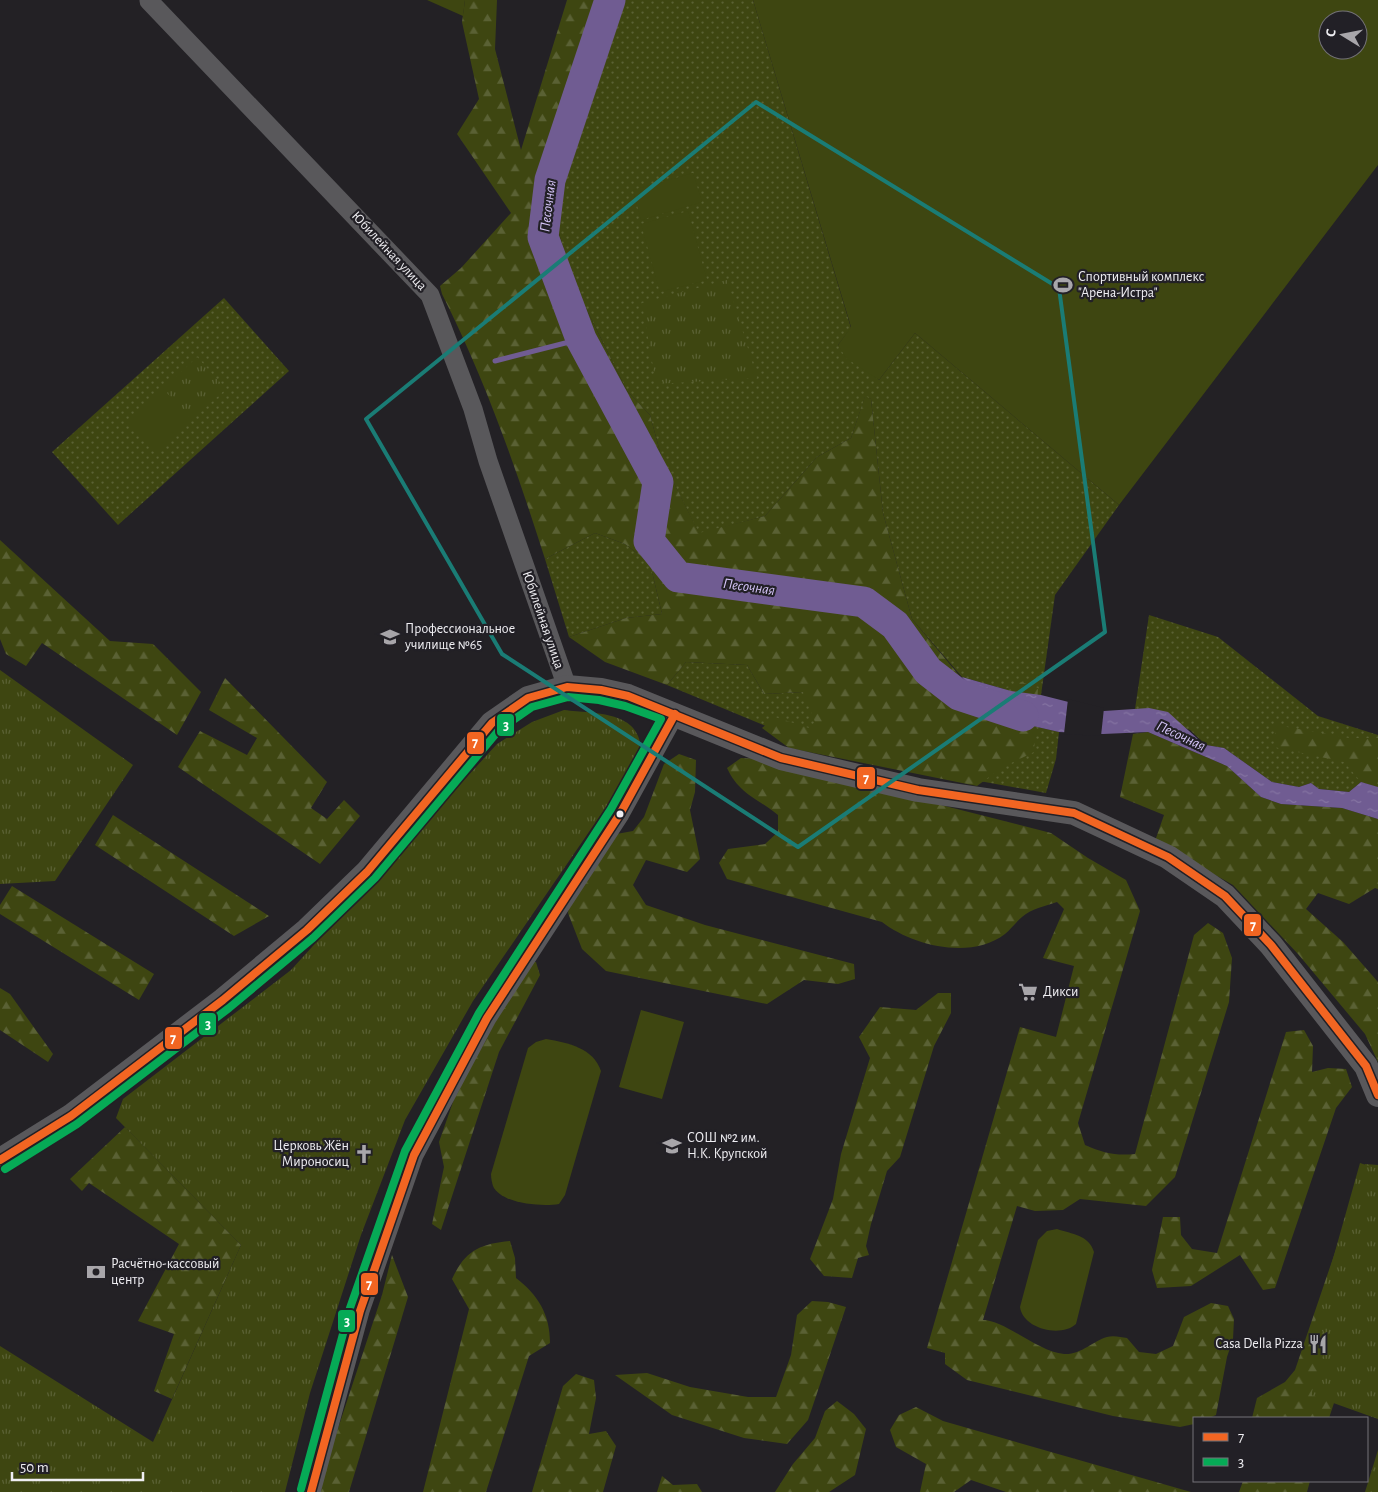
<svg xmlns="http://www.w3.org/2000/svg" width="1378" height="1492" font-family="'Alegreya Sans',sans-serif">
	<defs>
		<pattern id="grass-dots" width="8" height="8" patternUnits="userSpaceOnUse" patternTransform="scale(1.25)"><rect width="8" height="8" fill="#3e4611"/><path d="M2 2h.1M6 6h.1" fill="none" stroke="#5a6134" stroke-width="1.8" stroke-linecap="round"/></pattern>
		<pattern id="forest-firs" width="22" height="20" patternUnits="userSpaceOnUse" patternTransform="scale(1.25)"><rect width="22" height="20" fill="#3e4611"/><path d="M5 1l3.5 6h-7zM16 11l3.5 6h-7z" fill="#5a6134"/></pattern>
		<pattern id="park-tufts" width="24" height="20" patternUnits="userSpaceOnUse" patternTransform="scale(1.25)"><rect width="24" height="20" fill="#3e4611"/><path d="M3 7l-1-3M5 7V3M7 7l1-3M15 17l-1-3M17 17v-4M19 17l1-3" fill="none" stroke="#5a6134"/></pattern>
		<pattern id="water-ripples" width="26" height="14" patternUnits="userSpaceOnUse" patternTransform="scale(1.25)"><rect width="26" height="14" fill="#705c92"/><path d="M2 4q2-2 4 0t4 0M15 11q2-2 4 0t4 0" fill="none" stroke="#8574a2"/></pattern>
	</defs>
	<rect width="100%" height="100%" fill="#232125"/>
	<!-- grass -->
	<g fill="url(#grass-dots)">
		<polygon points="619,0 753,0 851,328 838,345 879,380 915,333 1119,505 1055,595 1041,695 1011,691 962,677 912,619 883,513 871,399 865,397 851,438 817,457 765,516 699,534 662,459 650,415 627,391 576,288 557,227 571,144"/>
		<polygon points="224,298 289,371 118,525 52,452"/>
		<polygon points="595,533 625,544 650,563 662,614 626,618 569,637 545,559"/>
		<polygon points="1149,615 1218,637 1318,716 1378,735 1378,787 1361,782 1349,792 1319,789 1311,783 1299,787 1272,782 1224,748 1206,745 1190,730 1135,709"/>
		<polygon points="686,662 747,665 764,694 803,692 1020,723 1059,732 1056,759 1046,793 924,771 804,742 667,685"/>
	</g>
	<!-- forest -->
	<g fill="url(#forest-firs)">
		<path d="M465,0H497L495,49L521,150L567,0H619L571,144L557,227L576,288L627,391L650,415L662,459L699,533L765,516L817,457L851,438L865,396L871,399L883,513L912,619L990,712L1005,689L1021,682L1038,688L1034,752L1001,768L977,786L789,748L762,728L775,717L809,728L815,722L803,692L764,694L747,665L686,662L667,685L605,662L569,637L626,618L662,614L650,563L625,544L595,533L545,559C516,468 485,379 442,294L440,286L461,268L511,213L457,134L479,99L462,22Z"/>
		<polygon points="0,540 110,641 153,644 201,692 177,735 42,643 26,666 6,654 0,639"/>
		<polygon points="225,678 327,782 311,808 327,819 344,800 360,816 320,864 178,767 200,731 247,755 257,738 209,710"/>
		<polygon points="1276,725 1349,738 1378,738 1378,787 1361,782 1344,762 1274,747"/>
		<polygon points="1148,732 1227,766 1261,797 1281,804 1342,808 1378,819 1378,889 1375,888 1349,904 1318,893 1306,909 1343,942 1378,982 1378,1062 1365,1034 1298,954 1233,885 1155,841 1164,815 1120,797 1133,734"/>
		<polygon points="679,754 696,760 695,792 690,810 700,859 687,872 646,860 633,885 646,905 705,925 854,964 855,979 838,984 804,980 767,1004 606,971 582,949 568,913 571,894 611,835 633,831 644,817 664,764"/>
		<path d="M741,758L760,759L1051,833L1088,858L1126,880L1140,911L1078,1123L1085,1145C1103,1153 1116,1156 1135,1154L1194,935L1208,923L1223,933L1232,958L1229,1002L1175,1177L1146,1206L1080,1199L1063,1210L1035,1211L1017,1206L983,1320C1005,1320 1038,1352 1064,1354C1081,1355 1093,1341 1107,1337C1113,1335 1121,1337 1127,1338L1139,1352L1156,1354L1173,1346L1184,1317L1211,1303L1228,1306L1234,1319L1233,1339L1227,1357L1216,1415L1209,1418H1194V1424L1180,1427L1113,1416L967,1380L945,1364V1353L927,1348L1020,1027L1056,1037L1074,966L1043,958L1064,909L1057,902C1045,906 1031,909 1022,917C1016,922 1011,929 1005,934C971,960 913,946 882,922L727,879L719,863L728,849L765,844L778,832V815C757,798 739,794 727,768Z"/>
		<polygon points="113,815 269,916 234,936 95,845"/>
		<polygon points="12,886 154,974 139,1000 0,914 0,905"/>
		<polygon points="526,962 536,962 540,975 499,1052 441,1230 432,1224 444,1167 439,1142 467,1062"/>
		<polygon points="0,988 10,994 53,1054 48,1062 0,1030"/>
		<polygon points="938,993 951,993 951,1013 934,1046 900,1157 887,1171 871,1224 866,1246 869,1255 858,1258 852,1278 824,1276 810,1259 833,1199 841,1154 870,1058 859,1037 880,1007 916,1010"/>
		<polygon points="1304,1030 1313,1046 1312,1072 1328,1068 1346,1069 1352,1087 1336,1108 1275,1288 1263,1290 1240,1255 1191,1286 1157,1288 1152,1270 1163,1217 1180,1217 1181,1235 1192,1249 1217,1253 1286,1032"/>
		<polygon points="125,1127 241,1245 172,1399 154,1391 174,1334 138,1321 179,1244 89,1183 82,1191 70,1179"/>
		<polygon points="1365,1164 1378,1165 1378,1399 1334,1403 1329,1418 1252,1418 1257,1398 1285,1382 1295,1370"/>
		<path d="M510,1241L515,1258L516,1278C538,1295 550,1314 550,1343L529,1356L486,1492H423L469,1309L452,1279C465,1251 479,1244 510,1241Z"/>
		<polygon points="392,1255 408,1297 349,1492 317,1492 382,1295"/>
		<polygon points="812,1301 828,1302 846,1307 808,1420 787,1444 744,1438 672,1415 615,1375 647,1373 690,1387 748,1397 776,1397 791,1355 797,1315"/>
		<polygon points="576,1374 594,1380 596,1398 589,1434 606,1431 616,1446 603,1492 532,1492 563,1386"/>
		<polygon points="837,1401 854,1414 866,1429 855,1475 829,1492 775,1492 793,1464 815,1438 825,1411"/>
		<polygon points="916,1407 943,1421 1191,1492 1006,1492 971,1480 954,1492 920,1492 926,1464 896,1447 890,1430 899,1415"/>
		<polygon points="662,1476 673,1485 697,1484 702,1492 657,1492"/>
		<polygon points="1243,1481 1310,1481 1307,1492 1239,1492"/>
	</g>
	<!-- park -->
	<g fill="url(#park-tufts)">
		<polygon points="727,280 757,378 656,384 642,303"/>
		<polygon points="197,357 226,389 192,420 163,389"/>
		<polygon points="0,670 133,765 55,881 0,884"/>
		<path d="M564,710C596,714 644,710 641,756L473,1001L405,1120L361,1235L310,1393L285,1492H0V1346L153,1442L241,1245L116,1118L123,1099L291,970L497,744L532,722Z"/>
		<polygon points="1360,1163 1378,1169 1378,1419 1311,1395 1329,1336 1314,1326"/>
		<polygon points="1378,1450 1378,1492 1365,1492"/>
	</g>
	<!-- pitch -->
	<g fill="#3e4611" fill-rule="evenodd">
		<polygon points="427,0 465,0 463,16"/>
		<path d="M753,0H1378V165L1119,505L915,333L879,380L846,358L838,345L851,327ZM1328,20H1358V50H1328Z"/>
		<polygon points="693,173 702,202 641,220 633,190"/>
		<polygon points="688,211 707,280 660,292 641,224"/>
		<polygon points="163,389 192,420 156,454 126,423"/>
		<polygon points="641,1010 684,1022 662,1099 619,1087"/>
		<path d="M546,1039C569,1043 593,1048 601,1071L565,1195L559,1204C542,1207 501,1204 493,1186C492,1183 491,1178 491,1174L528,1048L536,1042Z"/>
		<path d="M1057,1229C1072,1234 1089,1235 1094,1252L1076,1324C1061,1338 1023,1329 1020,1307L1038,1240L1047,1231Z"/>
	</g>
	<!-- water -->
	<polygon fill="url(#water-ripples)" points="962,677 1011,691 1041,695 1104,711 1149,708 1168,712 1199,740 1206,745 1224,748 1272,782 1299,787 1311,783 1319,789 1349,792 1361,782 1378,787 1378,819 1342,808 1281,804 1261,797 1227,766 1148,732 1103,734 1059,732 1020,723 991,713"/>
	<!-- pier -->
	<polygon fill="#232125" points="1068,699 1104,708 1101,736 1064,734"/>
	<g fill="none" stroke-linecap="round" stroke-linejoin="round">
		<!-- stream -->
		<polyline stroke="#705c92" stroke-width="5" points="495,361 581,339"/>
		<!-- river -->
		<polyline stroke="#705c92" stroke-width="31" points="610,0 550,180 543,237 581,339 658,482 649,541 678,577 864,602 895,625 928,671 959,695 1023,716"/>
		<!-- minor -->
		<g stroke="#59585b" stroke-width="19">
			<polyline points="149,1 430,295 473,409 488,461 567,687"/>
			<polyline points="311,1492 360,1311 414,1155 487,1018 620,814 675,714"/>
		</g>
		<!-- tertiary -->
		<polyline stroke="#59585b" stroke-width="24" points="0,1160 71,1116 223,1000 307,930 367,872 492,723 528,698 567,687 601,690 628,696 781,758 918,790 1074,813 1168,857 1225,896 1271,945 1366,1066 1378,1095"/>
		<!-- bus-1 casing -->
		<g stroke="#222026" stroke-width="11">
			<g id="bus-1">
				<polyline points="0,1160 71,1116 223,1000 307,930 367,872 492,723 528,698 567,687 601,690 628,696 781,758 918,790 1074,813 1168,857 1225,896 1271,945 1366,1066 1378,1095"/>
				<polyline points="311,1492 360,1311 414,1155 487,1018 620,814 675,714"/>
			</g>
		</g>
		<!-- bus-2 casing -->
		<g stroke="#222026" stroke-width="11">
			<polyline id="bus-2" points="5,1169 77,1124 229,1008 313,938 375,878 499,730 532,707 568,697 599,700 625,706 661,719 611,809 479,1013 405,1151 350,1308 301,1489"/>
		</g>
		<!-- bus-1 -->
		<use href="#bus-1" stroke="#f26522" stroke-width="8"/>
		<!-- bus-2 -->
		<use href="#bus-2" stroke="#06aa56" stroke-width="8"/>
	</g>
	<!-- marked area -->
	<path fill="none" stroke="#1a7c75" stroke-width="4" stroke-linejoin="round" d="M756,102L1059,288L1105,632L798,847L502,654L366,419Z"/>
	<!-- icons -->
	<defs>
		<g id="stadium-bare" transform="scale(1.5)"><path d="M0-5a6.5 5 0 1 0 0 10a6.5 5 0 1 0 0-10ZM-3.5-1.8h7v3.6h-7Z" fill="#a8a6aa" stroke="#222026" stroke-width="2.5" paint-order="stroke"/></g>
		<g id="university-bare" transform="scale(1.5)"><path d="M0-5L7-2L0 1L-7-2ZM-4 1L0 2.5L4 1V4Q0 6-4 4Z" fill="#a8a6aa" stroke="#222026" stroke-width="2.5" paint-order="stroke"/></g>
		<g id="supermarket-bare" transform="scale(1.5)"><path d="M-6-5.5h2.5l.6 2H6L4.5 2H-2.5L-4.4-4H-6ZM-1.5 3.2a1.3 1.3 0 1 0 .1 0ZM3 3.2a1.3 1.3 0 1 0 .1 0Z" fill="#a8a6aa" stroke="#222026" stroke-width="2.5" paint-order="stroke"/></g>
		<g id="school-bare" transform="scale(1.5)"><path d="M0-5L7-2L0 1L-7-2ZM-4 1L0 2.5L4 1V4Q0 6-4 4Z" fill="#a8a6aa" stroke="#222026" stroke-width="2.5" paint-order="stroke"/></g>
		<g id="church-bare" transform="scale(1.5)"><path d="M-1.2-6h2.4v3.5h3.3v2.4h-3.3V6h-2.4V-.1h-3.3v-2.4h3.3Z" fill="#a8a6aa" stroke="#222026" stroke-width="2.5" paint-order="stroke"/></g>
		<g id="bank-bare" transform="scale(1.5)"><path d="M-6-4H6V4H-6ZM0-2.3a2.3 2.3 0 1 0 0 4.6a2.3 2.3 0 1 0 0-4.6Z" fill="#a8a6aa" stroke="#222026" stroke-width="2.5" paint-order="stroke"/></g>
		<g id="restaurant-bare" transform="scale(1.5)"><path d="M-5-6h1v4h1v-4h1v4h1v-4h1v5L-1.5 .5V6h-2V.5L-5-1ZM5-6V6H3V1.5H1.5Q1.5-4 5-6Z" fill="#a8a6aa" stroke="#222026" stroke-width="2.5" paint-order="stroke"/></g>
	</defs>
	<g fill-rule="evenodd">
		<use href="#stadium-bare" x="1063" y="285"/>
		<use href="#university-bare" x="390" y="637"/>
		<use href="#supermarket-bare" x="1028" y="992"/>
		<use href="#school-bare" x="672" y="1146"/>
		<use href="#church-bare" x="364" y="1154"/>
		<use href="#bank-bare" x="96" y="1272"/>
		<use href="#restaurant-bare" x="1318" y="1344"/>
	</g>
	<!-- markers -->
	<circle fill="#efeef2" stroke="#222026" stroke-width="2" cx="620" cy="814" r="4.5"/>
	<g text-anchor="middle" dominant-baseline="central" stroke-width="4.5" stroke-linejoin="round" paint-order="stroke">
		<!-- street labels -->
		<g font-size="14" fill="#efeef2" stroke="#222026">
			<text transform="translate(389 251) rotate(47)">Юбилейная улица</text>
			<text transform="translate(543 620) rotate(71)">Юбилейная улица</text>
		</g>
		<!-- poi labels -->
		<g font-size="14" fill="#efeef2" stroke="#222026" text-anchor="start">
			<text x="1078" y="277">Спортивный комплекс<tspan x="1078" dy="16">"Арена-Истра"</tspan></text>
			<text x="405" y="629">Профессиональное<tspan x="405" dy="16">училище №65</tspan></text>
			<text x="1043" y="992">Дикси</text>
			<text x="687" y="1138">СОШ №2 им.<tspan x="687" dy="16">Н.К. Крупской</tspan></text>
			<text x="349" y="1146" text-anchor="end">Церковь Жён<tspan x="349" dy="16">Мироносиц</tspan></text>
			<text x="111" y="1264">Расчётно-кассовый<tspan x="111" dy="16">центр</tspan></text>
			<text x="1303" y="1344" text-anchor="end">Casa Della Pizza</text>
		</g>
		<!-- water labels -->
		<g font-size="15" font-style="italic" fill="#d6c5f9" stroke="#222026">
			<text transform="translate(548 206) rotate(-83)">Песочная</text>
			<text transform="translate(749 587) rotate(8)">Песочная</text>
			<text transform="translate(1181 736) rotate(25)">Песочная</text>
		</g>
	</g>
	<g stroke="#222026" stroke-width="2">
		<rect x="496" y="713" width="19" height="24" rx="5" fill="#06aa56"/>
		<rect x="466" y="731" width="19" height="24" rx="5" fill="#f26522"/>
		<rect x="856" y="766" width="20" height="24" rx="5" fill="#f26522"/>
		<rect x="1243" y="913" width="19" height="24" rx="5" fill="#f26522"/>
		<rect x="198" y="1012" width="19" height="24" rx="5" fill="#06aa56"/>
		<rect x="164" y="1026" width="19" height="24" rx="5" fill="#f26522"/>
		<rect x="360" y="1272" width="19" height="24" rx="5" fill="#f26522"/>
		<rect x="337" y="1309" width="19" height="24" rx="5" fill="#06aa56"/>
	</g>
	<g font-size="14" text-anchor="middle" font-weight="bold" fill="#fff">
		<text x="506" y="730">3</text>
		<text x="475" y="747">7</text>
		<text x="866" y="783">7</text>
		<text x="1253" y="930">7</text>
		<text x="208" y="1029">3</text>
		<text x="173" y="1043">7</text>
		<text x="369" y="1289">7</text>
		<text x="347" y="1326">3</text>
	</g>
	<!-- legend -->
	<rect x="1193" y="1417" width="175" height="65" fill="#222026" stroke="#747278"/>
	<rect x="1203" y="1433" width="25" height="8" fill="#f26522" stroke="#747278"/>
	<text x="1238" y="1442" font-size="15" fill="#efeef2">7</text>
	<rect x="1203" y="1458" width="25" height="8" fill="#06aa56" stroke="#747278"/>
	<text x="1238" y="1467" font-size="15" fill="#efeef2">3</text>
	<!-- north arrow -->
	<g transform="translate(1343 35) rotate(280)"><circle r="24" fill="#222026" stroke="#747278"/>
	<path d="M0-4L9 19L0 12L-9 19Z" fill="#a8a6aa"/>
	<text y="-8" font-size="14" font-weight="bold" text-anchor="middle" fill="#efeef2">С</text>
	</g>
	<!-- scale -->
	<path d="M12 1472v8h131v-8" fill="none" stroke="#efeef2" stroke-width="2.5"/>
	<text x="20" y="1472" font-size="15" fill="#efeef2" stroke="#222026" stroke-width="4" paint-order="stroke">50 m</text>
</svg>
